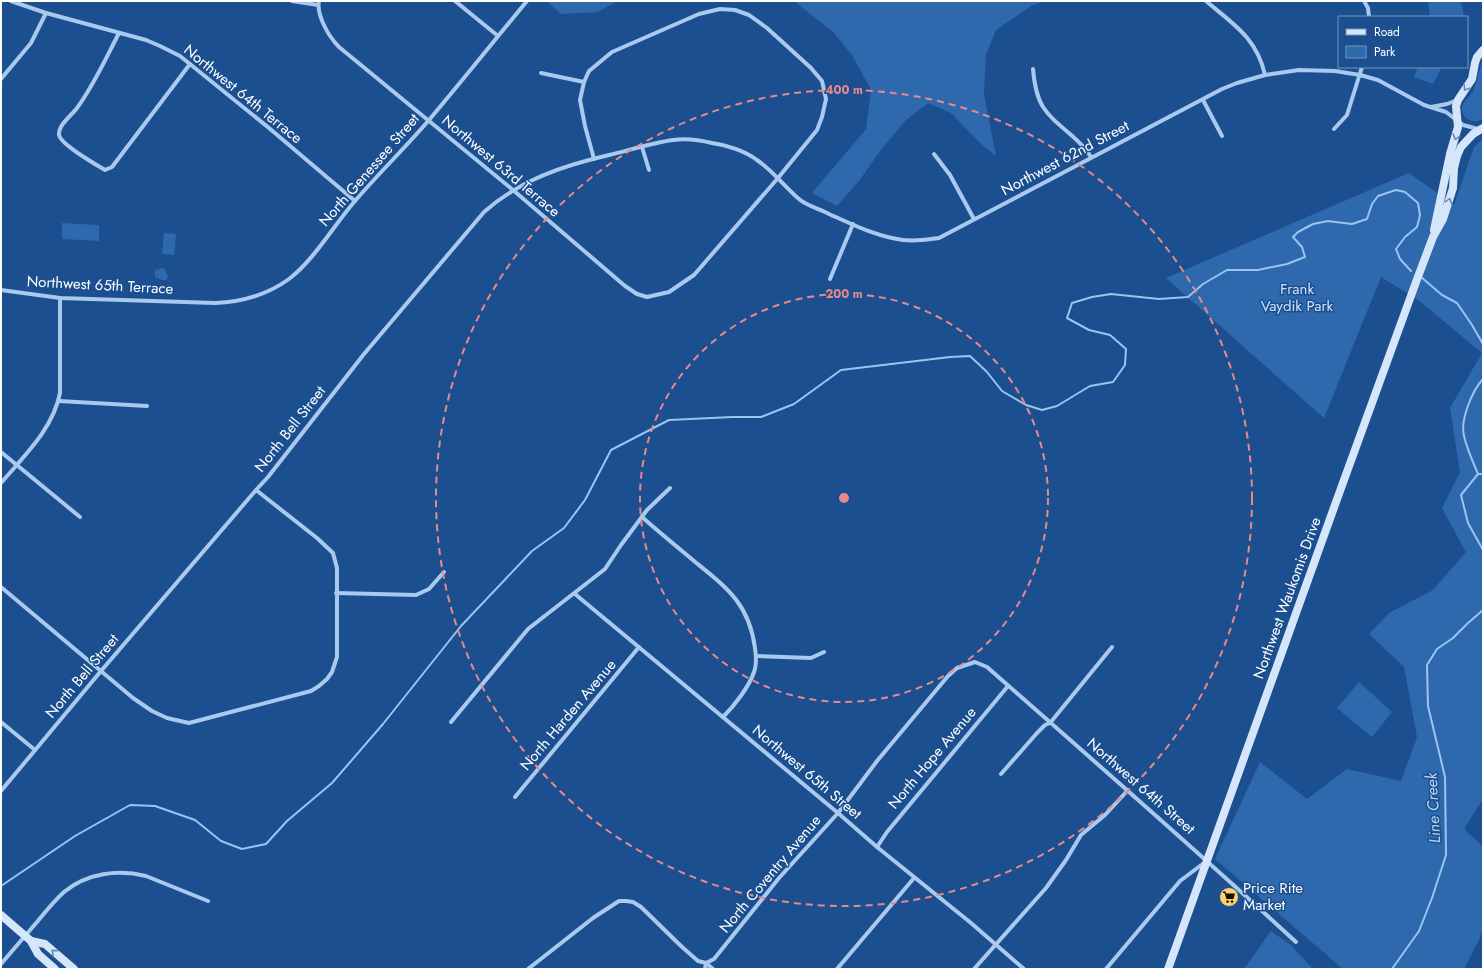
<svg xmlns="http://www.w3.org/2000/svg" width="1484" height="970" font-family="Jost,sans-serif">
	<rect width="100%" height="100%" fill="#1b4f8f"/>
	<!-- green -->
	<g fill="#2e69ad">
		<polygon points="546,1 618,1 597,12 561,14"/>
		<polygon points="794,1 1045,1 1031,6 996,30 986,55 984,94 996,156 981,144 951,113 928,103 905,121 880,151 859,181 837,206 812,193 866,129 871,90 852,55 834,33"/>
		<polygon points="1428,1 1461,1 1464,17 1430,17"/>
		<path d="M1483,60V119C1475,124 1462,120 1462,109C1462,102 1468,98 1472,93C1478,82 1478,70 1483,60Z"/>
		<polygon points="1418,67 1442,67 1433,84 1414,77"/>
		<polygon points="1483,139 1483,799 1464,829 1483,847 1483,926 1480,938 1464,969 1343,969 1215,859 1260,762 1307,799 1347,769 1401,781 1417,737 1404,667 1369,634 1389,613 1433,590 1466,552 1442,508 1460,472 1450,408 1482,353 1418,300 1381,277 1324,418 1166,278 1409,173 1454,205 1474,147"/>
		<polygon points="62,223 99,225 99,241 62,239"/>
		<polygon points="164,233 176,234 174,255 162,254"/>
		<polygon points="164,268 168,277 166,280 162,280 155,277 155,270"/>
		<polygon points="1359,682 1392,712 1372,737 1337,708"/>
		<polygon points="1271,931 1291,945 1313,969 1244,969"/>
	</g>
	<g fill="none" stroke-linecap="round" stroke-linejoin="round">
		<!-- stream -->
		<g stroke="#9cc4f0" stroke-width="2">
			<polyline points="1421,277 1442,295 1457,303 1472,325 1483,344"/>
			<path d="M1478,474C1473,462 1467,449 1464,436C1460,420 1472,391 1483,379"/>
			<polyline points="1483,474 1478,474 1461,495 1468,523 1483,550"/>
			<polyline points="1,886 75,836 130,805 155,806 195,820 221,841 242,849 266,844 287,821 332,783 383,724 461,626 532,551 564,528 585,500 611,450 669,420 732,417 761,417 794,404 841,370 950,357 970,356 987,372 1002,391 1026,405 1042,410 1057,406 1090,386 1113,382 1125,365 1126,349 1110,335 1089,330 1067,318 1072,303 1092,297 1111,294 1159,299 1188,297 1203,284 1227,270 1258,270 1287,264 1305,257 1302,247 1293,237 1298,232 1313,224 1328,221 1352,224 1367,219 1372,204 1378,196 1396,190 1405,192 1418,203 1420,215 1417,227 1405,237 1396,249 1400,259 1411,271"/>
			<polyline points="1392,969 1419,931 1432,898 1446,855 1445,777 1428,706 1427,665 1437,649 1453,638 1468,623 1483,610"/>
		</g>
		<!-- street -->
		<g stroke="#a9c9ee" stroke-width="4">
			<polyline points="11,1 46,13 146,40 160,46 180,56 269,128 355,201"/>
			<polyline points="292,1 318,5"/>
			<path d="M319,1C316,15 329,37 339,47L513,190L625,286L637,294L647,297L669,292L694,275L778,178L817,130L822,117L826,99L822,81L811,68L767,28L749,15L735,10L720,9L699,14L612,52L589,71L584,82L580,100L585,126L594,159"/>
			<polyline points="455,1 498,36"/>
			<path d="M1206,1C1233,24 1257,38 1265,75"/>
			<polyline points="1364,1 1368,8 1369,17"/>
			<path d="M119,33C106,58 94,85 77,108C72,115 58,125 59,135C61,145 95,164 105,170L112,167L190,64"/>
			<path d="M1033,69C1036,105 1044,112 1070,134C1079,142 1086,148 1091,157"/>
			<polyline points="541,73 584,82"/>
			<polyline points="1,79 31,43 46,13"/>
			<polyline points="1203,100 1222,136"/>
			<polyline points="1431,107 1447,104 1457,100"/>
			<polyline points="1334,129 1347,115 1362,67"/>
			<polyline points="642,147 649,170"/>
			<polyline points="934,154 950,175 974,219"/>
			<polyline points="830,279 853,224"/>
			<path d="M1,290L60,298L215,303C241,302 267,295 289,279C314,260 334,225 355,201C379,173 405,148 429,120C462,81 494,41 527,1"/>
			<polyline points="59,401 147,406"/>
			<polyline points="1,452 80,517"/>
			<path d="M1,483C24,456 53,429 60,393V298"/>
			<path d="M642,517C659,532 676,546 694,561C726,587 749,603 755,648C756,655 757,665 754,672C749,687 734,706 723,717"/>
			<polyline points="1,587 133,698 152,711 167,718 189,723 311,691 319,686 327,679 332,672 337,657 337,568 333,553 317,538 256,490"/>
			<polyline points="336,593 416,595 429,589 444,572"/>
			<polyline points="575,594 838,813 877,847 971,923 1024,969"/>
			<polyline points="756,656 811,658 824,652"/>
			<polyline points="1,722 35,750"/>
			<polyline points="451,722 528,629 605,569 621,545 647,510 670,488"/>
			<polyline points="1001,774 1037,733 1045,725 1050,723 1112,647"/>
			<path d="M1,791L101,671L256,490L268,477L364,354L484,212C520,180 562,166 609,155C630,150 652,143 673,140C686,138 700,140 712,143C727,145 745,151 757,160C773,171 785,187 799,199C807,206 820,209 829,214C852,224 877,237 903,240C915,241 927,240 939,238L1222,89L1237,83L1265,75L1299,70L1335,71L1360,75L1378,80L1424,105L1446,112L1463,125L1478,129"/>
			<polyline points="515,797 639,647"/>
			<polyline points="877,847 887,832 1008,686"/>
			<path d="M1,964C13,950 25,936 37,922C46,911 54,901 64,892C87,873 118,869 146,876L208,901"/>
			<polyline points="528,969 593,918 619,901 626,901 633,902 641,907 681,946 698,961 706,963 713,969"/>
			<path d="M705,969L706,963L714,959L779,878L838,813L877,761L948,676L957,668L975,662L987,667C1091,758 1195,849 1296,942"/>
			<polyline points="837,969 914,878"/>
			<polyline points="974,969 1046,888 1066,860 1081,835 1105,815 1128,790"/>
			<polyline points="1106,969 1180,881 1204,863"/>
		</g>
		<!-- secondary -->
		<g stroke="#d6e6fa" stroke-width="8">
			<polyline points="1434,230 1450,154 1458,127 1456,106 1458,100 1472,79 1475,63 1477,57 1483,50"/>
			<polyline points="1,915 31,941 45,944 74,969"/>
			<polyline points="31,941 38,954 55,969"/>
			<polyline points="1168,969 1336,502 1416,282 1433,237 1443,219 1453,188 1454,168 1457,156 1461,147 1473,134 1483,128"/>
		</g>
	</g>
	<!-- one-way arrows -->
	<defs><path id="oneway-chevron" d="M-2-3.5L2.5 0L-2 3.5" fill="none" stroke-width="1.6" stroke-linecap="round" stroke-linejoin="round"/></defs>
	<g stroke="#668bba">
		<use href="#oneway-chevron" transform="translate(1466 88) rotate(124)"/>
		<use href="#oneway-chevron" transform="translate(1456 137) rotate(106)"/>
		<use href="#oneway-chevron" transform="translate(1449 201) rotate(-73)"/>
		<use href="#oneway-chevron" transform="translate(54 952) rotate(-140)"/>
	</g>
	<!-- distance rings -->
	<g fill="none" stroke="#e88989" stroke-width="2" stroke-dasharray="7 5">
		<circle cx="844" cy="498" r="204"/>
		<circle cx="844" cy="498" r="408"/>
	</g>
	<!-- icons -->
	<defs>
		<g id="supermarket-disc" transform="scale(1)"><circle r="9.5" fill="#ffd166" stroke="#1b4f8f"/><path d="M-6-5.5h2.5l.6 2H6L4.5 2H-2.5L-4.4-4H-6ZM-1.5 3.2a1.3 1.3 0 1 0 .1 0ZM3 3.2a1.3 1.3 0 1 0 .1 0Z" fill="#111"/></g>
	</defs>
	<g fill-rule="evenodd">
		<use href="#supermarket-disc" x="1229" y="897"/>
	</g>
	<g text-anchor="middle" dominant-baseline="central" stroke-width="3" stroke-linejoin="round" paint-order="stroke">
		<!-- street labels -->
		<g font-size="15" fill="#fff" stroke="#1b4f8f">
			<text transform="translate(243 94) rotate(39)">Northwest 64th Terrace</text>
			<text transform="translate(1065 158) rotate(-28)">Northwest 62nd Street</text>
			<text transform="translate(501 166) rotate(40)">Northwest 63rd Terrace</text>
			<text transform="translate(369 170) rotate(-49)">North Genessee Street</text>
			<text transform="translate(100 285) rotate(3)">Northwest 65th Terrace</text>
			<text transform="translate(290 429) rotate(-52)">North Bell Street</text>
			<text transform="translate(1287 598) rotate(-70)">Northwest Waukomis Drive</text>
			<text transform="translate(82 676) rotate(-50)">North Bell Street</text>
			<text transform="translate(568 715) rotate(-50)">North Harden Avenue</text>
			<text transform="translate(932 758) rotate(-50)">North Hope Avenue</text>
			<text transform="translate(807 772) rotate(40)">Northwest 65th Street</text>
			<text transform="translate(1141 786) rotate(41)">Northwest 64th Street</text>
			<text transform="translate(770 874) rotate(-50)">North Coventry Avenue</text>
		</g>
		<!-- park labels -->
		<g font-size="15" fill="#cfe3fa" stroke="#1b4f8f">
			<text x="1297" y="289">Frank<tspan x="1297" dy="17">Vaydik Park</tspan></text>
		</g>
		<!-- poi labels -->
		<g font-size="15" fill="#fff" stroke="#1b4f8f" text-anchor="start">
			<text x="1243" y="888">Price Rite<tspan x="1243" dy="17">Market</tspan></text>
		</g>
		<!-- water labels -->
		<g font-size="16" font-style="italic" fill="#b5d3f5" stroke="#1b4f8f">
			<text transform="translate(1433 808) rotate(-93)">Line Creek</text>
		</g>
	</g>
	<circle cx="844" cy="498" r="6" fill="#e88989" stroke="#1b4f8f" stroke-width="2"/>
	<g font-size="12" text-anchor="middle" font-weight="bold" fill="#e88989" stroke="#1b4f8f" stroke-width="3" stroke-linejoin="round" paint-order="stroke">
		<text x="844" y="94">400 m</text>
		<text x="844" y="298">200 m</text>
	</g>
	<!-- border -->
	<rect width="1484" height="970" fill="none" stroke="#ffffff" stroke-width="4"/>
	<!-- legend -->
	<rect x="1338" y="16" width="130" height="52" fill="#1b4f8f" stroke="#7695bc"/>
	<rect x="1346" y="29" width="20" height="6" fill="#d6e6fa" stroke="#7695bc"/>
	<text x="1374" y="36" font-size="12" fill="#ffffff">Road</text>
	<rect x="1346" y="46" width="20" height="12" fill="#2e69ad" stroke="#7695bc"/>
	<text x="1374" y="56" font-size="12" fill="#ffffff">Park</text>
</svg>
